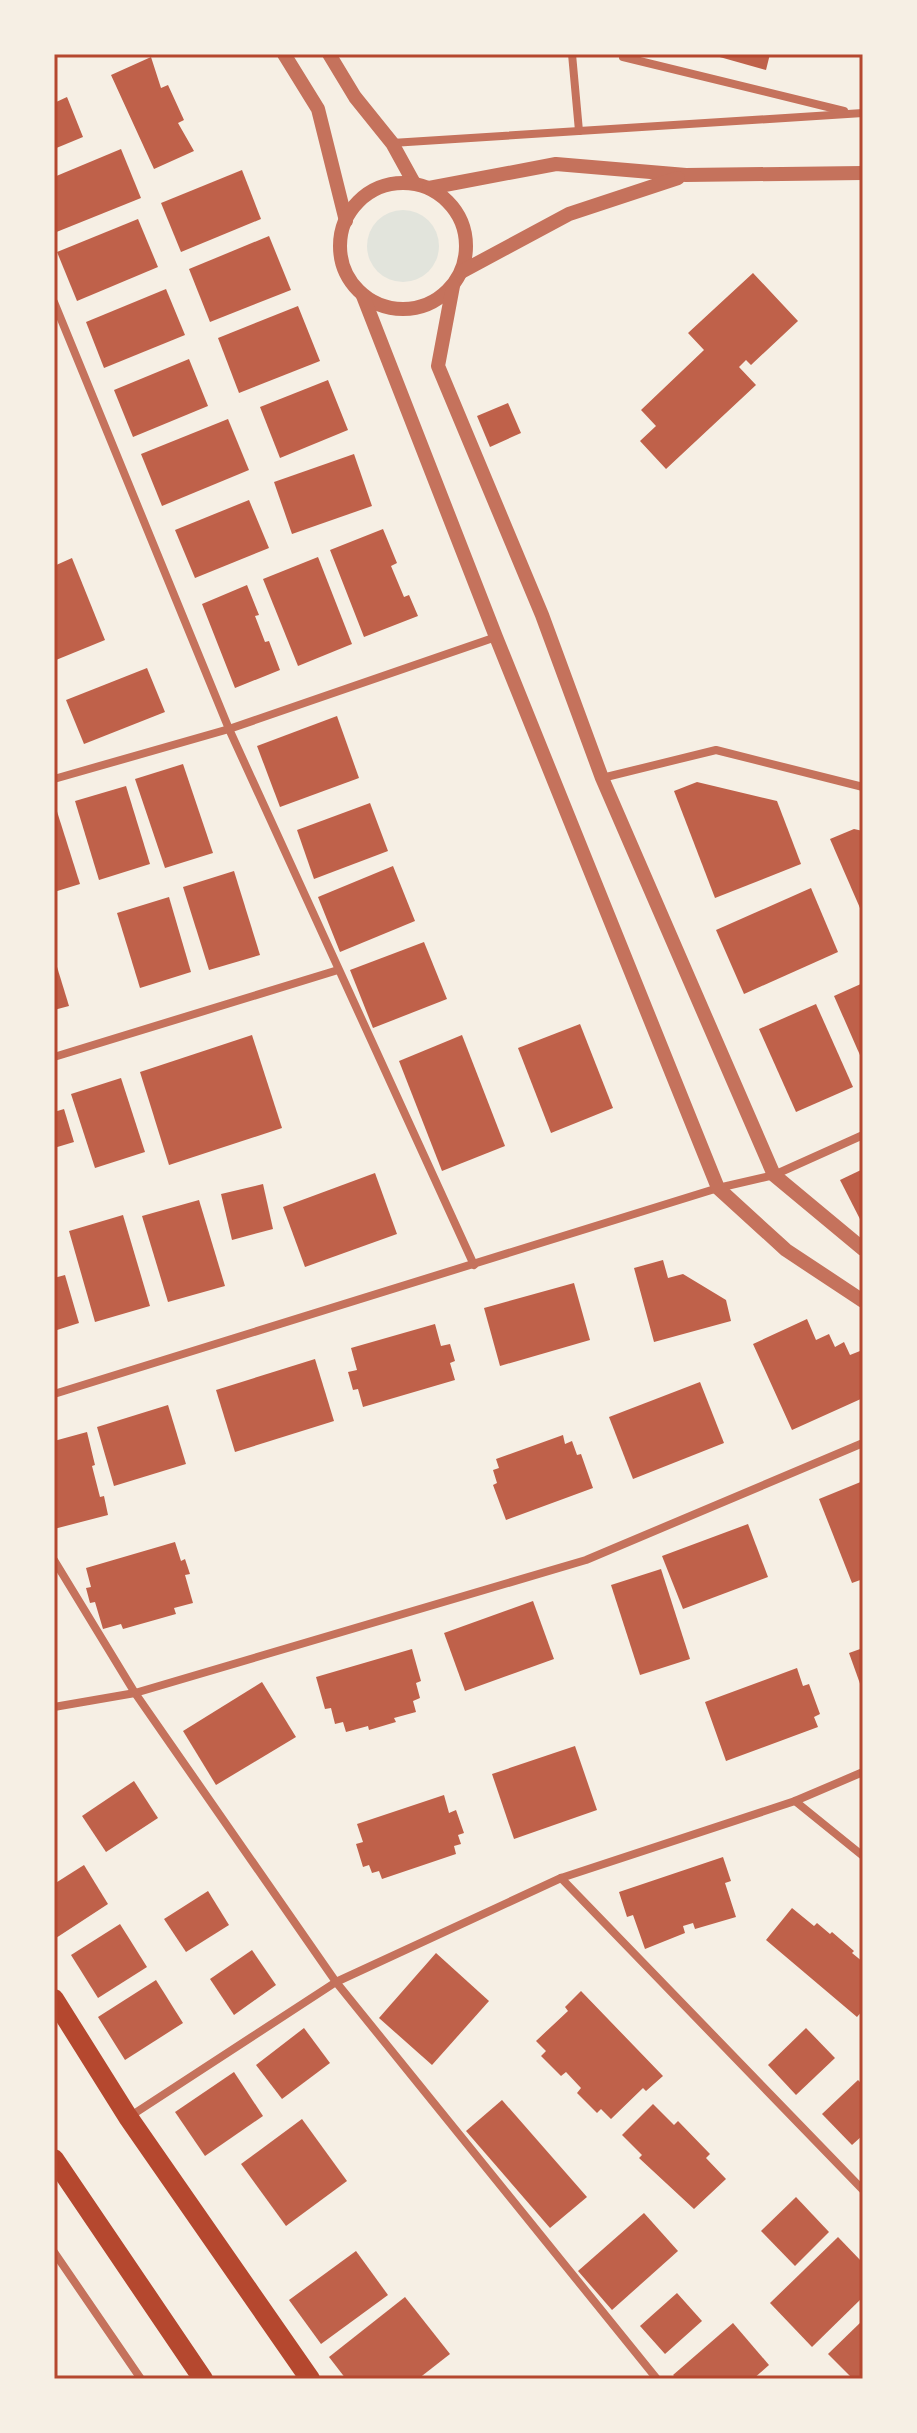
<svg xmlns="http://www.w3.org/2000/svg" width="917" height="2433" font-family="Raleway,sans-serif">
	<rect width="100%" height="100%" fill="#f6efe4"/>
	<!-- green -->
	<circle fill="#e2e4dc" cx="403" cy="246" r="36"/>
	<!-- building -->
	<g fill="#bf614a">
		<polygon points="709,54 770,54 766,70"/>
		<polygon points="151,57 161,88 168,85 184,120 178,123 194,151 154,169 111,75"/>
		<polygon points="67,97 83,137 54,149 54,103"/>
		<polygon points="121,149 141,198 54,233 54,177"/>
		<polygon points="242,170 261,219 181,252 161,203"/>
		<polygon points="138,219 158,267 77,301 57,252"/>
		<polygon points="269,236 291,290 210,322 189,269"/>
		<polygon points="753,273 798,321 751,365 746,360 739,367 756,385 666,469 640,441 656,426 641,410 704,350 688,333"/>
		<polygon points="166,289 185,335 104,368 86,322"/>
		<polygon points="298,306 320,361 239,393 218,338"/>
		<polygon points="189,359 208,406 133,437 114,390"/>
		<polygon points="328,380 348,430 280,458 260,407"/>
		<polygon points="508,403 521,433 490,447 477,416"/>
		<polygon points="228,419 249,470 162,506 141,454"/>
		<polygon points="354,454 372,506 292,534 274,482"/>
		<polygon points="249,500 269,548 195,578 175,530"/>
		<polygon points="383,529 397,563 391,566 404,597 409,595 418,616 364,637 330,550"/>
		<polygon points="318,557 352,644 298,666 263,579"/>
		<polygon points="72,558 105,640 56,660 54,566"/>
		<polygon points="247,585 259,615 255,616 265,642 269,641 280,670 235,688 202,604"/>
		<polygon points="147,668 165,712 84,744 66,700"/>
		<polygon points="337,716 359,778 280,807 257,746"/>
		<polygon points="183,764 213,853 165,868 135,779"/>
		<polygon points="697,782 777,801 801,864 715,898 674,791"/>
		<polygon points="126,786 150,864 99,880 75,801"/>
		<polygon points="54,802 80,884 54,892"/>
		<polygon points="370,803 388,851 314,879 297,830"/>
		<polygon points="854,829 863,831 863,915 830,839"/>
		<polygon points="393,866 415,921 340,952 318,897"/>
		<polygon points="234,871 260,955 209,970 183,887"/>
		<polygon points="811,888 838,952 744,994 716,930"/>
		<polygon points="169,897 191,972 140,988 117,913"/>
		<polygon points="424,942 447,999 373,1028 350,970"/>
		<polygon points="54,957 69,1006 54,1010"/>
		<polygon points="863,983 863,1062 834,996"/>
		<polygon points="816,1004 853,1087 796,1112 759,1029"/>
		<polygon points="580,1024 613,1108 551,1133 518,1048"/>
		<polygon points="252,1035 282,1128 169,1165 140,1072"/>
		<polygon points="462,1035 505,1146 442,1171 399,1061"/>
		<polygon points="121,1078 145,1152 95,1168 71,1094"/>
		<polygon points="64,1109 74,1142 54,1148 54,1112"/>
		<polygon points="863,1169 863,1225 840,1180"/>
		<polygon points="375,1173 397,1234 305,1267 283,1207"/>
		<polygon points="263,1184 273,1229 232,1240 221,1194"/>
		<polygon points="199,1200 225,1286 168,1302 142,1216"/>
		<polygon points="123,1215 150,1306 95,1322 69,1231"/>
		<polygon points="663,1260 668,1278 683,1274 726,1300 731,1321 654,1342 634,1268"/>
		<polygon points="65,1275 79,1323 54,1331 54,1278"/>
		<polygon points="574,1283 590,1340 500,1366 484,1308"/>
		<polygon points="807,1319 816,1340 829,1334 835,1347 844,1342 850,1355 860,1351 863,1358 863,1398 792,1430 753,1344"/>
		<polygon points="435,1324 441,1346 450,1344 455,1361 450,1363 455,1380 363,1407 358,1389 353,1390 348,1372 357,1370 351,1348"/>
		<polygon points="315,1359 334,1421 235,1452 216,1390"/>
		<polygon points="700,1382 724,1443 633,1479 609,1417"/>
		<polygon points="168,1405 186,1464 114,1486 97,1427"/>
		<polygon points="87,1432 95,1465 92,1466 100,1497 104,1496 108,1515 54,1529 54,1441"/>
		<polygon points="563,1435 565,1444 572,1441 577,1455 581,1454 593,1488 506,1520 493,1485 497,1483 493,1470 499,1468 496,1459"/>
		<polygon points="863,1481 863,1579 852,1583 819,1499"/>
		<polygon points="748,1524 768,1577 683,1609 662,1556"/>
		<polygon points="175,1542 181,1561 185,1559 190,1574 185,1575 193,1603 174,1608 176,1614 123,1629 121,1624 103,1629 95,1602 90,1603 86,1588 91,1587 86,1568"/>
		<polygon points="661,1569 690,1659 640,1675 611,1585"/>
		<polygon points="533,1601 554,1659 465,1691 444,1633"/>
		<polygon points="863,1648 863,1692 849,1653"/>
		<polygon points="412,1649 421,1681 416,1683 420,1698 413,1701 416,1712 394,1718 396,1722 369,1730 368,1726 346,1732 343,1722 335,1724 331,1708 325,1709 316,1677"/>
		<polygon points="797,1668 803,1686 809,1684 820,1714 814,1717 818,1727 726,1761 705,1702"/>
		<polygon points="262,1682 296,1737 216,1785 183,1731"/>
		<polygon points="575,1746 597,1810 514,1839 492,1774"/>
		<polygon points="134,1781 158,1818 106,1852 82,1816"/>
		<polygon points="444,1795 449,1813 456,1810 464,1833 458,1835 461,1844 454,1846 456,1854 382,1879 379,1871 372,1873 369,1865 363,1867 356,1844 363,1842 357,1824"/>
		<polygon points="723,1857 731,1881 725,1883 736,1917 695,1929 693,1923 683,1926 685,1933 645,1949 633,1915 627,1917 619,1892"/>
		<polygon points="84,1865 108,1904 56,1938 54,1934 54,1884"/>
		<polygon points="208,1891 229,1925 186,1952 164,1919"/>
		<polygon points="792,1908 814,1926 817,1923 830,1934 832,1932 854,1951 852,1953 863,1962 863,2010 857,2017 766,1940"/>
		<polygon points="120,1924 147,1967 98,1998 71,1955"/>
		<polygon points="252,1950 276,1985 234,2015 210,1979"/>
		<polygon points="436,1953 489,2001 432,2065 379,2018"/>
		<polygon points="156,1980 183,2023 125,2060 98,2017"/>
		<polygon points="581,1991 663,2076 646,2091 643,2088 611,2119 601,2109 597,2113 577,2093 581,2088 566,2072 561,2076 541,2056 546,2051 536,2041 568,2011 565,2007"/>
		<polygon points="304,2028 330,2063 282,2099 256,2065"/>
		<polygon points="806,2028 835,2058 796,2095 768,2065"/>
		<polygon points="234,2072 263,2116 205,2156 175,2112"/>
		<polygon points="858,2080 863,2085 863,2135 852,2145 822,2114"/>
		<polygon points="502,2100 587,2197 550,2228 466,2131"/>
		<polygon points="653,2104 674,2125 678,2121 710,2154 706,2158 726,2179 694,2209 639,2158 642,2155 622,2135"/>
		<polygon points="302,2119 347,2181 286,2226 241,2164"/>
		<polygon points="796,2197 829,2232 795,2266 761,2231"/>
		<polygon points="644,2213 678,2251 612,2310 578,2271"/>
		<polygon points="838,2237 863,2263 863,2297 812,2347 770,2303"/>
		<polygon points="356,2251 388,2295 321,2344 289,2300"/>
		<polygon points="677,2293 702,2321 665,2354 640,2326"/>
		<polygon points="405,2297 450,2354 418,2379 346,2379 329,2357"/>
		<polygon points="863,2320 863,2379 853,2379 828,2354"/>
		<polygon points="733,2323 769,2365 753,2379 677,2379 673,2375"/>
	</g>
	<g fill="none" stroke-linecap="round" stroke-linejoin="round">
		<!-- minor -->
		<g stroke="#c5725c" stroke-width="8">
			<polyline points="572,54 579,131"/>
			<polyline points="623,57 844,111"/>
			<polyline points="392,143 863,113"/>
			<polyline points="54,302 229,729 474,1265"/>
			<polyline points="602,778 716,750 863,787"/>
			<polyline points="54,779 229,729 496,637"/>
			<polyline points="54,1057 338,970"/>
			<polyline points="54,1394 718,1188 774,1175 863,1135"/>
			<polyline points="54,1560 135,1693 336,1982 657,2379"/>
			<polyline points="54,1707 135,1693 586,1560 863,1443"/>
			<polyline points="795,1801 863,1856"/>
			<polyline points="561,1878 863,2190"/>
			<polyline points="129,2117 336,1982 561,1878 795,1801 863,1772"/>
			<polyline points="54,2252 141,2379"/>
		</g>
		<!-- tertiary -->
		<g stroke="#c5725c" stroke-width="14">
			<polyline points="284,54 318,109 346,221"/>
			<polyline points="329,54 355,97 392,143 414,183"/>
			<circle cx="403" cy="246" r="63"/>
			<polyline points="429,188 556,164 686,175 863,173"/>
			<polyline points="461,272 569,214 678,178"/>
			<polyline points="453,286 438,366 542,615 602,778 774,1175 863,1249"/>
			<polyline points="363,296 496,637 718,1188 786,1250 863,1301"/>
		</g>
		<!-- trunk -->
		<g stroke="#b5482f" stroke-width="20">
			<polyline points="54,1999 128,2117 310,2379"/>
			<polyline points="54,2159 203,2379"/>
		</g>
	</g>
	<!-- border -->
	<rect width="917" height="2433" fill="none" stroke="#f6efe4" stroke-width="112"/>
	<rect x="56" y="56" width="805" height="2321" fill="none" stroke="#b5482f" stroke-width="3"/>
</svg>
